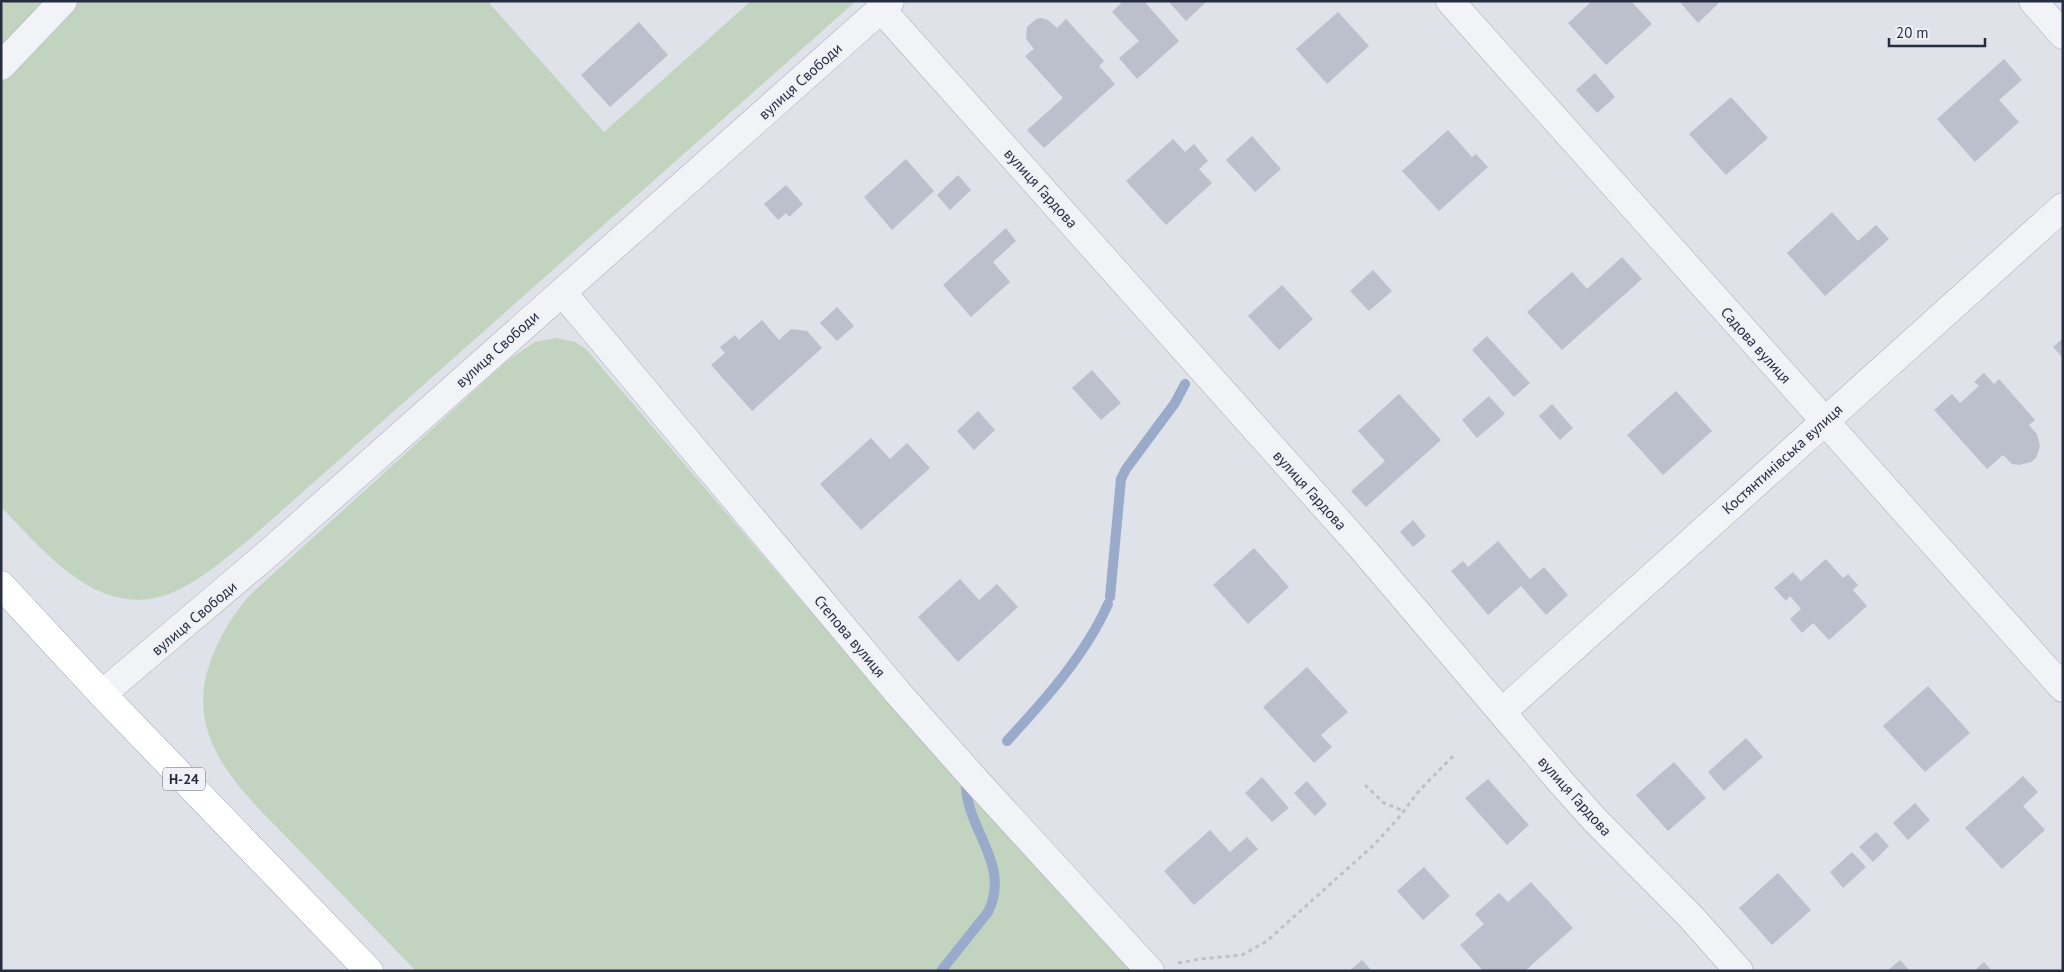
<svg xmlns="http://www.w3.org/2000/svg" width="2064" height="972" font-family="'PT Sans',sans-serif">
	<rect width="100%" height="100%" fill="#dfe2e9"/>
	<!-- green -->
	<g fill="#c2d4c0">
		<polygon points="6,1 47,1 1,48 1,6"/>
		<path d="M78,1H493L490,4L604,132L751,1H856L252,537C230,555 208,574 184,587C106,629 50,557 1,507V79Z"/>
		<path d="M556,338L575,342L586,349L799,598L1135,971H416C377,931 339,891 300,851C250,798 181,744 210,663C219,637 232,616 250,595L507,361L535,342Z"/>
	</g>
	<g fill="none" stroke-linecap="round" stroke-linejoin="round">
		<!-- stream -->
		<g stroke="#99aacb" stroke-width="10">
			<polyline points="1110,597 1121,479 1126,469 1175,403 1185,384"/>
			<path d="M1007,741C1044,701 1086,654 1108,604"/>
			<path d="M941,971L988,912C1011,866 969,832 966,788"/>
		</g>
	</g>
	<!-- building -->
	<g fill="#bcc0cc">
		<polygon points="1123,1 1144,1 1179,41 1137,79 1119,58 1139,41 1112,12"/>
		<polygon points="1168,1 1207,1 1186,21"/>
		<polygon points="1592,1 1631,1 1652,24 1606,65 1568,23"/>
		<polygon points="1679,1 1718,1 1719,3 1698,23"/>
		<polygon points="1338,12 1369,46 1327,84 1296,49"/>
		<polygon points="1041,18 1048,20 1057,28 1066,19 1104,61 1099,66 1115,84 1044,148 1027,130 1063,98 1025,56 1034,49 1026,39 1027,27 1036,19"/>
		<polygon points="639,22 668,55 610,107 581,75"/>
		<polygon points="2004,59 2022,80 1999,100 2019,122 1975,162 1937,119"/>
		<polygon points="1595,73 1615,97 1597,113 1576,90"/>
		<polygon points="1731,97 1768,138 1726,175 1689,134"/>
		<polygon points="1448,130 1472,157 1476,154 1488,167 1439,211 1402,171"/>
		<polygon points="1252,136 1281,169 1255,192 1226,160"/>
		<polygon points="1173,139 1185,152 1194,144 1208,161 1199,169 1212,183 1166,225 1126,181"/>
		<polygon points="906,159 934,191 892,230 864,197"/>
		<polygon points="958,175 971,190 950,210 937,195"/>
		<polygon points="786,185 803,204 789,217 786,213 778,220 764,204"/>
		<polygon points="1832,212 1858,241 1876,225 1889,239 1825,296 1787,253"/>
		<polygon points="1006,228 1016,241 993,262 1010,282 971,317 943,285"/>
		<polygon points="1622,257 1642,279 1562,350 1527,312 1572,272 1587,289"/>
		<polygon points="1373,270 1392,291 1369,311 1350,291"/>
		<polygon points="1282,285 1313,319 1279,350 1248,316"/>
		<polygon points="837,307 854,326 837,341 820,323"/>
		<polygon points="762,320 779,340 791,329 807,331 822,348 752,411 711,365 725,353 720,347 735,335 739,340"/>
		<polygon points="1487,336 1530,383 1514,397 1472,350"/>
		<polygon points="2063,338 2063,358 2053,347"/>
		<polygon points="1092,370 1121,403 1101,420 1072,388"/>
		<polygon points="1984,373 1994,384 1999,379 2035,420 2029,425 2037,434 2040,446 2036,458 2031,462 2019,465 2012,464 2003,455 1987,469 1934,410 1952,394 1960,403 1979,386 1974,382"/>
		<polygon points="1676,391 1712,431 1663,475 1627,435"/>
		<polygon points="1399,394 1441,440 1366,507 1351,491 1385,461 1358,431"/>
		<polygon points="1489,396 1505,414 1477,438 1462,420"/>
		<polygon points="1552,404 1573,428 1560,440 1539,416"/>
		<polygon points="978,411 995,430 974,450 957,431"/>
		<polygon points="871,438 890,459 907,443 930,468 861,530 820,484"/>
		<polygon points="1413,520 1426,536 1413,547 1400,532"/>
		<polygon points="1498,541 1530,579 1544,567 1568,595 1546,615 1521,586 1488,615 1451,571 1463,561 1468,567"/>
		<polygon points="1254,548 1289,587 1248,624 1213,585"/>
		<polygon points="1826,559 1843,578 1848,574 1858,585 1853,590 1867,606 1829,640 1813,623 1802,633 1790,619 1801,609 1790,596 1786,601 1774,588 1793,572 1801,581"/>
		<polygon points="960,579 979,600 997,584 1018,607 958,662 918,617"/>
		<polygon points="1307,667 1348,712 1321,735 1332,747 1314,763 1263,707"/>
		<polygon points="1928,686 1970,733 1925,772 1883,726"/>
		<polygon points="1746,738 1763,757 1724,791 1708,772"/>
		<polygon points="1674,762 1706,798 1668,831 1636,795"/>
		<polygon points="2023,776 2038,792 2023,806 2045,830 2002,869 1965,828"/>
		<polygon points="1262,777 1289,808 1272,822 1245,793"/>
		<polygon points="1488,779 1529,825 1507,845 1465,798"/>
		<polygon points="1307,781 1327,804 1315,816 1294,793"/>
		<polygon points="1915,803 1930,820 1908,840 1893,823"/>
		<polygon points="1210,830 1230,852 1247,837 1258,849 1194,905 1164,871"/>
		<polygon points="1876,832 1889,846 1873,862 1859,847"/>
		<polygon points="1852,852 1866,867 1843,888 1830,872"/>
		<polygon points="1424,867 1450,896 1423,920 1397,891"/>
		<polygon points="1778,873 1811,910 1772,945 1739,908"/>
		<polygon points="1531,882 1573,928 1525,971 1483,971 1460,945 1484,924 1475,914 1499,893 1508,902"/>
		<polygon points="1362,960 1372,971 1349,971"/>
		<polygon points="1900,960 1910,971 1887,971"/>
		<polygon points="1984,962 1992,971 1974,971"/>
	</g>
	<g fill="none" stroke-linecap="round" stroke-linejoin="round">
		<!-- minor casing -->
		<g stroke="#a8acb7" stroke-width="29">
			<g id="minor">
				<polyline points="1450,1 2063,688"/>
				<polyline points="2033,1 2063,35"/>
				<polyline points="881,9 1362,548 1560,781 1594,819 1690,916 1739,971"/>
				<polyline points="1,66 63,1"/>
				<polyline points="562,292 898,693 977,782 1150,971"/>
				<polyline points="102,694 264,557 890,1"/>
				<polyline points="1502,712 2063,207"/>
			</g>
		</g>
		<!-- major casing -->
		<g stroke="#9ea4b6" stroke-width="29">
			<polyline id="major" points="1,585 102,694 369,971"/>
		</g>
		<!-- path -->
		<g stroke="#bdc0c8" stroke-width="3" stroke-dasharray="4 4" stroke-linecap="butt">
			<polyline points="1365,785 1384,803 1404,811"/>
			<polyline points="1178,963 1200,959 1242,955 1267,941 1376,843 1400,816 1418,792 1453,756"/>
		</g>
		<!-- minor -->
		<use href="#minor" stroke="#f2f3f7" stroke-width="28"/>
		<!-- major -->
		<use href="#major" stroke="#fff" stroke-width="28"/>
	</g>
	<g text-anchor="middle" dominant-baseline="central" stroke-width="4" stroke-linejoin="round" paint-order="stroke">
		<!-- shield labels -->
		<rect fill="#eff1f7" stroke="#636878" stroke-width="1" x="163" y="767.5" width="42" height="23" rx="4"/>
		<g font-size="14" font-weight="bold" fill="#272d41">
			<text x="184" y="779">Н-24</text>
		</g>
		<!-- street labels -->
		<g font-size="15" fill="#272d41" stroke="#eff1f7">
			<text transform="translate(800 81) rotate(-42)">вулиця Свободи</text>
			<text transform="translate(1041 188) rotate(48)">вулиця Гардова</text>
			<text transform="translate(1756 345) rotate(48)">Садова вулиця</text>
			<text transform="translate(497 349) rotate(-42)">вулиця Свободи</text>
			<text transform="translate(1782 459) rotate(-42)">Костянтинівська вулиця</text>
			<text transform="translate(1310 490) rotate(48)">вулиця Гардова</text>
			<text transform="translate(194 618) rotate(-40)">вулиця Свободи</text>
			<text transform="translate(850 636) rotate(50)">Степова вулиця</text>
			<text transform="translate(1575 796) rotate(48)">вулиця Гардова</text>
		</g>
	</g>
	<!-- border -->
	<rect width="2064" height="972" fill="none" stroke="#272d41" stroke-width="5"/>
	<!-- scale -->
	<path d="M1889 38v8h96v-8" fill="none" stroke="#272d41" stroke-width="2.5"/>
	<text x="1896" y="38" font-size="15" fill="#272d41" stroke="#eff1f7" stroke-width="4" paint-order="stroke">20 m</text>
</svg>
